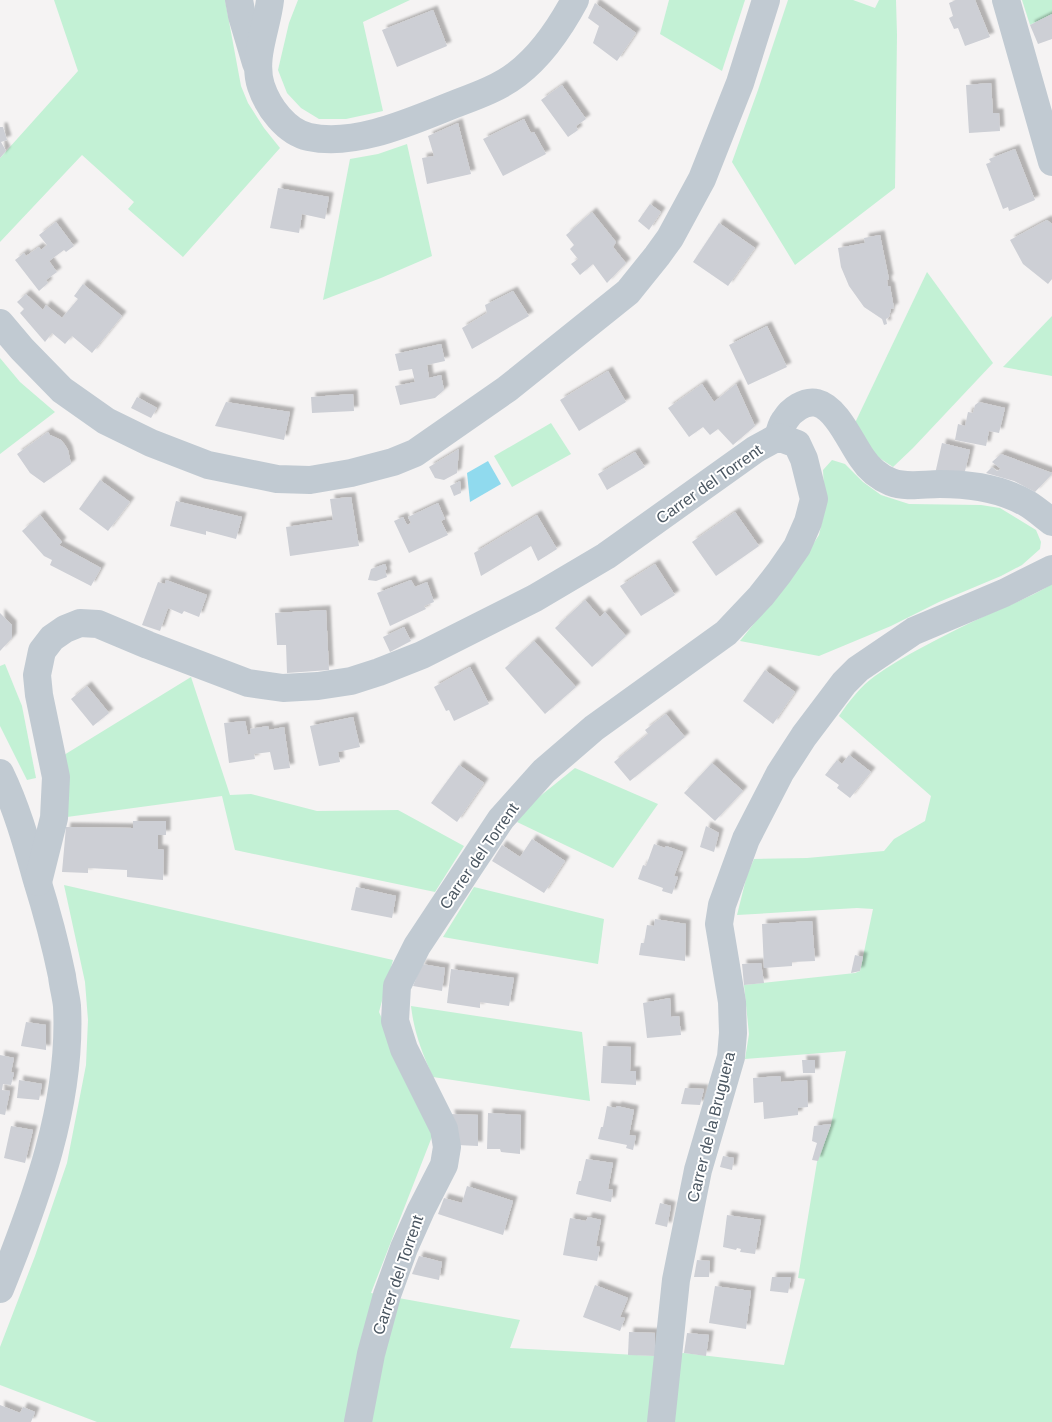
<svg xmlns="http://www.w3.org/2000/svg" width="1052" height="1422" font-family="Arial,sans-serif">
	<defs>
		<filter id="shadow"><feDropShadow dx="4.5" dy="-4.5" stdDeviation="1" flood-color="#0004"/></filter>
	</defs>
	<rect width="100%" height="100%" fill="#f5f3f3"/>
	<!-- green -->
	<g fill="#c3f1d5">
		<polygon points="54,0 225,0 241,86 248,103 264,128 280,148 183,257 128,209 134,202 82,155 0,242 0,158 78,71"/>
		<polygon points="298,0 410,0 363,22 383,111 346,119 319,119 301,108 287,93 278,70 289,23"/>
		<polygon points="669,0 745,0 722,71 660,34"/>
		<polygon points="788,0 853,0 875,8 879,0 896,0 897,35 895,188 795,265 732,162 758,90"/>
		<polygon points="1022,0 1052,0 1052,14 1030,25"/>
		<polygon points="407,144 432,256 381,278 323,300 350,159 378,154"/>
		<polygon points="927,272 993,363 913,448 893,467 875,455 854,425"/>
		<polygon points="1052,316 1052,376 1003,367"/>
		<polygon points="0,358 20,382 55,412 0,454"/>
		<polygon points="551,423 571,454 512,487 494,456"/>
		<polygon points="832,460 845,464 863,482 881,495 909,504 981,505 1000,508 1036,530 1041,542 1040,549 1022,565 1001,576 939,602 891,626 819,656 740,641 793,575 819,535 825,508 823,470"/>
		<path d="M1052,584V1422H97L0,1385V1347L35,1256L67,1163L86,1065L88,1020L85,982L64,885L393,960L379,1012L433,1134L371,1293L520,1320L510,1348L654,1356L684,1353L784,1365L805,1279L798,1278L817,1162L831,1125L846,1051L745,1059L749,1034L744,985L855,973L860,971L873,909L857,908L737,915L747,875L754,859L807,858L884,851L894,839L925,821L931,796L839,716C849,701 861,686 875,676C903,656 941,637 972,622C999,609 1026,600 1052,584Z"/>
		<polygon points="5,664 22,706 36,778 27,780 0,726 0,666"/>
		<polygon points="191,677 230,795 251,794 317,811 398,810 464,846 435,892 235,850 222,796 67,817 64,755"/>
		<polygon points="575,768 658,804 613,868 517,822 529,805"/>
		<polygon points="474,887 604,919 598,964 443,937"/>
		<path d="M411,1006L582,1032L590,1101L433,1077C422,1053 414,1032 411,1006Z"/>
	</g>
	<!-- water -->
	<polygon fill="#90daee" points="488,461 501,484 470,502 467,473"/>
	<!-- building -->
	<g fill="#cdcfd5" filter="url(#shadow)">
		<polygon points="956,0 975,0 990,37 965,46 958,28 954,29 949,18 953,16 949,3"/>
		<polygon points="595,3 636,33 617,61 593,43 599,26 588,18"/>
		<polygon points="433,10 447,46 397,67 382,30"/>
		<polygon points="1052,14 1052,39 1038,44 1030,25"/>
		<polygon points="991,83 993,113 999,113 1000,131 969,133 966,85"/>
		<polygon points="562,85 586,119 576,126 578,130 568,137 541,100"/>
		<polygon points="524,119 531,133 534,132 546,154 503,176 483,139"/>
		<polygon points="458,123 471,174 427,184 422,158 434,156 428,136"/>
		<polygon points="0,127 3,127 7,140 1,142 6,151 0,158"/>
		<polygon points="1015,149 1035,200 1009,211 1008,207 1003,209 986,164 991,162 989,159"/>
		<polygon points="278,188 329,197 325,219 302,214 299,233 270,228"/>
		<polygon points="650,204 661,212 649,230 638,221"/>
		<polygon points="592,212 616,242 613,247 626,263 607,283 593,264 580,275 571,264 578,259 570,249 574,245 566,235"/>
		<polygon points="1047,220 1052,224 1052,279 1048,284 1023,264 1010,240"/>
		<polygon points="56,222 74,246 66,252 64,250 49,261 57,272 46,280 48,283 39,291 15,260 24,253 26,256 39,247 41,250 47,245 39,235"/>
		<polygon points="719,223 755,248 728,286 693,262"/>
		<polygon points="880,235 889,279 887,280 888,286 890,286 894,308 891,309 889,317 886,319 887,324 884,325 882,319 864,307 849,286 841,267 838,248 865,243 864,238"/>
		<polygon points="83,284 122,316 92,353 72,336 65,344 52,333 45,342 20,313 24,309 17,302 26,294 43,310 46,305 62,318 78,299 74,296"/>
		<polygon points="513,291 529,316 472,349 462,328 487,313 485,305"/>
		<polygon points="767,326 787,367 748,385 729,345"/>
		<polygon points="441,344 445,361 427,365 429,378 441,375 444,390 435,398 400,405 395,386 415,382 412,369 399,371 395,354"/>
		<polygon points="608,371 626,402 579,431 560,400"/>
		<polygon points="702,384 714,402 736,384 755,426 733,445 718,429 710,435 703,427 689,437 668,408"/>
		<polygon points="353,394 354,411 312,413 311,397"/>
		<polygon points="137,397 157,408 151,418 131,408"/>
		<polygon points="226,402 290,412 284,440 215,426"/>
		<polygon points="979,402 1005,408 999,433 989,431 986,446 955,440 958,424 965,426 968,412 973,413 975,405"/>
		<polygon points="48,432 50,435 61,440 65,445 68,450 71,464 44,483 30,473 17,454"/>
		<polygon points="942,443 970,450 965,471 935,474"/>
		<polygon points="459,449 457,473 444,480 435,478 429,467"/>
		<polygon points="635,452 645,467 607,490 598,474"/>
		<polygon points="1001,454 1052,473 1052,474 1035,492 1014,481 986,473 992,467 997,471 1001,469 992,462"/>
		<polygon points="100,480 130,502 108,531 79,509"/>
		<polygon points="460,481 461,493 454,496 450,486"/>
		<polygon points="351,497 359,546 290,556 286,527 333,520 330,499"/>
		<polygon points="176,501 242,517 236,539 206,531 206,535 170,526"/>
		<polygon points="438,503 445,519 441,521 448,535 409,553 394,521 403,517 407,525 411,523 408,517"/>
		<polygon points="735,512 759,546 716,576 692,542"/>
		<polygon points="40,515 62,542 59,545 101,568 91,586 50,565 52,560 44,556 22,531"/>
		<polygon points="537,515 557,549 538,561 531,546 481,576 474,553"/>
		<polygon points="385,564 387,569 385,570 387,577 376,581 368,580 371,569"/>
		<polygon points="655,564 675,595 641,616 620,586"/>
		<polygon points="166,580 207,595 199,617 184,611 182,614 168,608 160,631 142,625 158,582 165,584"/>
		<polygon points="411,580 415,587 427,582 434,602 424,606 426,609 390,626 377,593"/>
		<polygon points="585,600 600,617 605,612 626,636 592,667 555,628"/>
		<polygon points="326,610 329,670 287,673 286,645 277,645 275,613"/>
		<polygon points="0,613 12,625 12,638 0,651"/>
		<polygon points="404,627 411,641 390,652 383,637"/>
		<polygon points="534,641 576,687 545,714 505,668"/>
		<polygon points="470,667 489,704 454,721 449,710 446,711 434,687"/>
		<polygon points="765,670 795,692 773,724 743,701"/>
		<polygon points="87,686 109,713 93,726 71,699"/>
		<polygon points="666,714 685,737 630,781 614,762 648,734 645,730"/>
		<polygon points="353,717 360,747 338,752 340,762 319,766 310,726"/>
		<polygon points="245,721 248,735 251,734 250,729 268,726 269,730 284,727 290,768 274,770 270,752 254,754 255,759 229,763 224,723"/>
		<polygon points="849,755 871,772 850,798 837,788 839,785 825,775 837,760 842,764"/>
		<polygon points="712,763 743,791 715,821 684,793"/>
		<polygon points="459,765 484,783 457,822 431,803"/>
		<polygon points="133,821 166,821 166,835 158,835 158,849 164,850 163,880 127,877 127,870 88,868 88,873 62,872 66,827 133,828"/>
		<polygon points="706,826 719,833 714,852 700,847"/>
		<polygon points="532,839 565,861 544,893 492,861 502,845 520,857"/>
		<polygon points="654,844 665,848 666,846 683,852 674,876 678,877 672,894 662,891 663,888 638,879 643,865 646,866"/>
		<polygon points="356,887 396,896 392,918 351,910"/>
		<polygon points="655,919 686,924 685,961 639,955 641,943 644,943 647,925 654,926"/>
		<polygon points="812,921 815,961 792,962 792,966 764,968 762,924"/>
		<polygon points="855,955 863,957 860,971 851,973"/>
		<polygon points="761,963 764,983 744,985 742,964"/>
		<polygon points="422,964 445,968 442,991 413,986"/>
		<polygon points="451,969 514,978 509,1006 480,1002 480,1008 447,1003"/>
		<polygon points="670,998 671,1017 679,1016 681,1035 647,1038 643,1003"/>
		<polygon points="26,1022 46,1025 46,1050 21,1046"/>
		<polygon points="603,1046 631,1047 630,1071 636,1071 636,1085 601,1083"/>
		<polygon points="0,1055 14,1058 11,1072 14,1073 11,1085 3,1084 2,1090 10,1091 5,1115 0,1114"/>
		<polygon points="802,1060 815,1060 815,1073 803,1073"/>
		<polygon points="780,1076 781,1082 807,1080 808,1107 798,1108 798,1115 764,1119 763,1102 754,1103 753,1078"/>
		<polygon points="19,1080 42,1084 39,1100 17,1098"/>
		<polygon points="685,1088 704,1089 700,1105 681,1104"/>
		<polygon points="607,1106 616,1108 617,1106 634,1110 629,1135 636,1136 633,1150 626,1148 627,1145 598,1139 601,1127 603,1127"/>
		<polygon points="488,1113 521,1115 520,1154 501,1152 500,1149 487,1149"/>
		<polygon points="450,1114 478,1115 478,1146 457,1145"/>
		<polygon points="831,1124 818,1161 812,1160 817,1143 812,1141 814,1126"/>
		<polygon points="11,1126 33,1130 25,1163 4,1158"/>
		<polygon points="723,1156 734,1158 732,1170 720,1167"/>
		<polygon points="586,1159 613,1163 608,1189 613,1190 611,1202 576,1194 579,1181 581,1181"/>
		<polygon points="467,1186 513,1201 503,1235 438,1214 444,1198 462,1203"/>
		<polygon points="660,1203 671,1206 667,1227 655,1224"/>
		<polygon points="727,1215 761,1220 755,1254 740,1252 741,1249 737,1248 736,1250 723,1247"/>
		<polygon points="588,1217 601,1220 596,1246 600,1247 597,1261 563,1255 570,1218 586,1221"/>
		<polygon points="419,1256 442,1262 439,1280 412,1274"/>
		<polygon points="697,1260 710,1261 709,1277 694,1277"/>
		<polygon points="772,1277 791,1277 788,1293 770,1291"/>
		<polygon points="595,1285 628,1298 620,1317 625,1318 620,1331 583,1317"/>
		<polygon points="715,1286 751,1291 746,1329 709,1323"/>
		<polygon points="629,1332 655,1333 655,1356 628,1355"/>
		<polygon points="687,1333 709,1335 706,1356 684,1353"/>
		<polygon points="0,1405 20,1413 23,1407 35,1412 31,1422 0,1422"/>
	</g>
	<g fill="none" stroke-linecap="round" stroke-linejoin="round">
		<!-- street -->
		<g stroke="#c1cad2" stroke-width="28">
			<polyline points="239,0 242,16 256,63"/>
			<path d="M270,0C267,28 252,58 261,86C268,107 286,132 309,137C356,147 412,121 455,104C476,96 499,88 517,74C542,55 560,28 575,0"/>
			<polyline points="1006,0 1052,162"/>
			<polyline points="0,323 22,349 62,390 106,421 151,443 208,465 277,479 310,480 351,473 393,462 415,453 507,389 628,292 657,256 670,238 702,179 740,83 766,0"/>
			<path d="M778,437C780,432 781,424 785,420C791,410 805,400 817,403C837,408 851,443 862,458C869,469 879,477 891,482C906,488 924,484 940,484C971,484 1001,488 1028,504C1036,509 1044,516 1052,522"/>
			<path d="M0,773C16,806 26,841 36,877C46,909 55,942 62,976C63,986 66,996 67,1006C72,1103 36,1200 0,1289"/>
			<polyline points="38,882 54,818 56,777 39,695 37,675 42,651 52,638 65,629 80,623 98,624 148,645 248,683 283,688 318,686 351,681 379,672 422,655 535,598 606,556 756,449 778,437 797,444 804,459 814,499 808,522 797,547 779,573 761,596 726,633 594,728 544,771 501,819 417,946 397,986 395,1021 404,1049 444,1129 447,1147 444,1165 421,1210 404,1248 387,1295 371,1354 358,1422"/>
			<polyline points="661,1422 676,1280 698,1170 731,1057 733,1033 732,1002 719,924 722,905 746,839 780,773 804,736 844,683 858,669 914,631 1004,593 1052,569"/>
		</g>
	</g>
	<g text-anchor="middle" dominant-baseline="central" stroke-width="4" stroke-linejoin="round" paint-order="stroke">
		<!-- street labels -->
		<g font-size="16" fill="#4a5661" stroke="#fff">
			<text transform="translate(709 484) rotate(-35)">Carrer del Torrent</text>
			<text transform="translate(479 856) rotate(-55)">Carrer del Torrent</text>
			<text transform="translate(711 1127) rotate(-76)">Carrer de la Bruguera</text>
			<text transform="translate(398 1275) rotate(-71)">Carrer del Torrent</text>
		</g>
	</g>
</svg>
